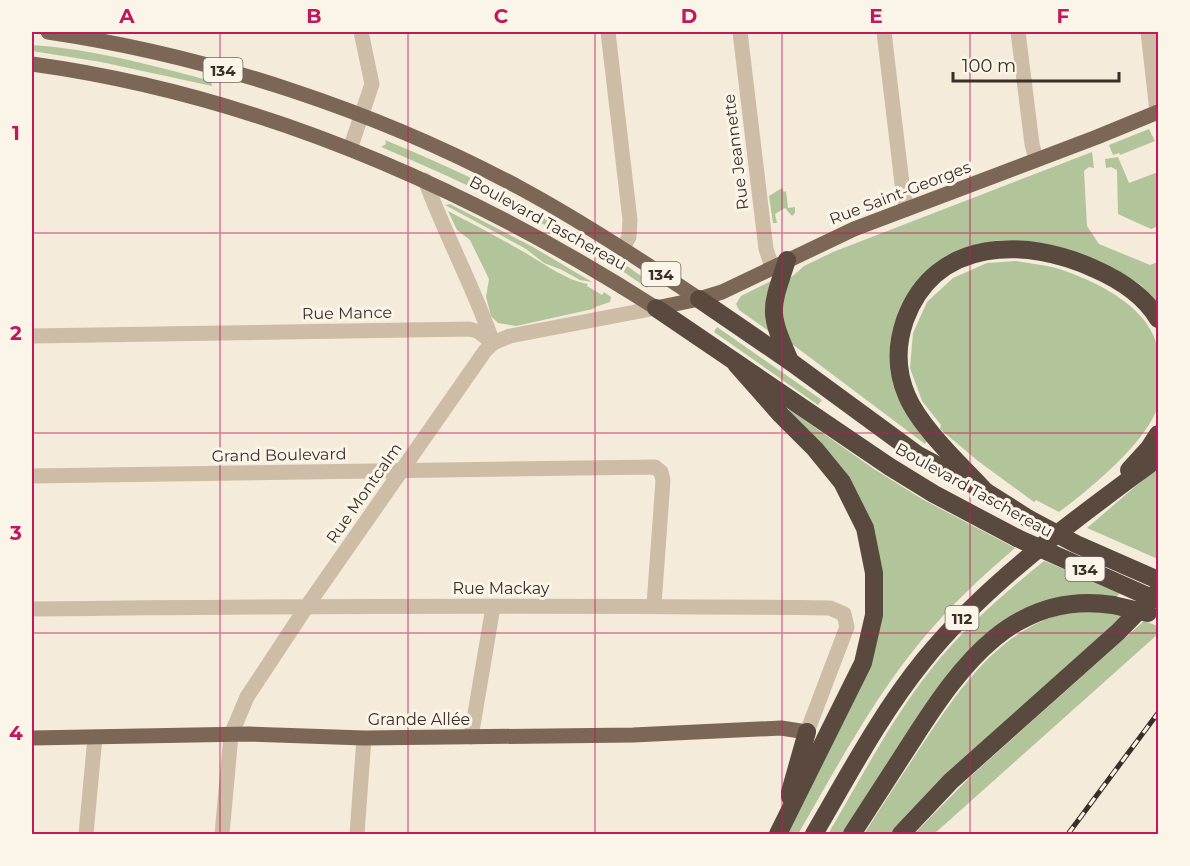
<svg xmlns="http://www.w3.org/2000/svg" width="1190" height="866" font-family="Montserrat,sans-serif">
	<rect width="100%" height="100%" fill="#f4ebdb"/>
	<!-- green -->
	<g fill="#b2c49a">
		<path d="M32,45C92,49 152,65 211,81L212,86L101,62L32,51Z"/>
		<polygon points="1149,129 1155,141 1120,155 1119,153 1113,155 1109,145"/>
		<path d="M385,140C478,178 570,224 651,283L647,288C565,230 474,186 381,147L386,144Z"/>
		<polygon points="1092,152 1094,168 1089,167 1084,171 1087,226 1099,244 1150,265 1158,262 1158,305 1141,285 1123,274 1045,244 1014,240 998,240 961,250 895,327 928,440 925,444 792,344 779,318 788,280 804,266 833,252"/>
		<polygon points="1118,157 1129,183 1158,172 1157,200 1158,226 1151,229 1118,214 1117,170 1111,167 1106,168 1105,159"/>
		<polygon points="782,188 784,192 786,191 788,208 795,207 795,213 792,216 785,208 775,214 777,223 773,223 769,196"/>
		<polygon points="450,204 533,247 592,282 580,280 562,270 544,263 526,249 445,205"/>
		<path d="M448,211C473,224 498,237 522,251C540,261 567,281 588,284L587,286L602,295L604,292L611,297L610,302L595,307L593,309L516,326L498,323L491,316L486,297L489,279L470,240L457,230Z"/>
		<path d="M1016,261C1032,264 1050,265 1065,271C1101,284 1152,309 1158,351C1160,358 1158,367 1158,374C1158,384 1161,397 1158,406C1147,442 1089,490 1059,512L1036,500L1034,502L978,461L940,429L941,425L922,401L910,368L913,333L927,302L953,278L987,263Z"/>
		<polygon points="773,280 770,332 739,310 736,304 741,296"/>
		<polygon points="717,327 822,400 818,405 714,332"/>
		<path d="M790,410L874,469L922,499L1015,548C981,577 949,607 921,641C872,700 836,769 798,834H784L866,672L874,543L787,412Z"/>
		<polygon points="1158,467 1158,559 1087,528"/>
		<path d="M1044,561L1120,592L1117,597C1037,585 982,629 936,690L843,834H828C863,775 896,710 941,657C972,621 1007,591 1044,561Z"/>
		<path d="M1096,611L1125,616L891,834H864C884,803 904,772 924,742C960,688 1001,627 1068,613C1077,611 1087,611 1096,611Z"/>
		<polygon points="1144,621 1158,626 1158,634 934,834 914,834 972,775"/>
	</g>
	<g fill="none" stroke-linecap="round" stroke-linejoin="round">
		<!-- minor -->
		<g stroke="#cdbca6" stroke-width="15">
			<polyline points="608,32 630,220 629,237 623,248"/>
			<polyline points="740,32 766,249 772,267"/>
			<polyline points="884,32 903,192 907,209"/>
			<polyline points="1018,32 1032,144 1036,160"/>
			<polyline points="1148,32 1157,112"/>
			<polyline points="350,149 372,84 361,32"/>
			<path d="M425,180C445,235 474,287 493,343"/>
			<polyline points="32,336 470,329 479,332 493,343"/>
			<polyline points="32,476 655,467 661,472 663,480 654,605"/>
			<path d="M32,609C298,606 564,605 830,608L844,614L847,627L807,732"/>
			<polyline points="471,737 493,607"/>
			<polyline points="86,834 95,737"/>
			<polyline points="222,834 231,735 247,697 307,606 485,351 493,343 510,336 656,308"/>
			<polyline points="357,834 364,738"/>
		</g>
		<!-- major -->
		<g stroke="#7c6757" stroke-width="15">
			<path d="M48,32C210,56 377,111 522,189C583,222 641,260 699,299"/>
			<path d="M32,64C257,95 465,186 656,308L699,299L722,292L854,229L1097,137L1158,112"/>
			<polyline points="32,738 248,734 364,738 633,735 781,728 807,732"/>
		</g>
		<!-- highway -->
		<g stroke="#5a493e" stroke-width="18">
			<path d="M787,260C770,311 768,311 790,361"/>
			<polyline points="699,299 791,362 918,455 985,491 1029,519"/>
			<polyline points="656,308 890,467 934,494 1017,538"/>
			<polyline points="736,364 781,415 815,449 842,482 865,528 874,573 874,615 863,663 778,834"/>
			<polyline points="1129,470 1149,448 1158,434"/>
			<path d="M985,491C961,465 920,427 907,396C896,371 896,346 905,320C935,237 1027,237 1095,269C1120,280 1144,295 1158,319"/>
			<polyline points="790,797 790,792 807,732"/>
			<path d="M814,834C848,776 881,713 924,660C989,580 1076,519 1158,458"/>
			<path d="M852,834C873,802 893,770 914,738C961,665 1014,590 1113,605"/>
			<polyline points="901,834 951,781 1118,632 1158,591"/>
		</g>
		<!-- rail casing -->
		<g stroke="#392f28" stroke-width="5">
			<polyline id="rail" points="1068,834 1158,713"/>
		</g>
		<!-- rail -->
		<use href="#rail" stroke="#fbf4e8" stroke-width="3" stroke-dasharray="9" stroke-linecap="butt"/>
		<!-- highway-bridge -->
		<g stroke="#5a493e" stroke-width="18">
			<polyline points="1029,519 1076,544 1158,580"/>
			<polyline points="1017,538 1154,599"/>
			<polyline points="1113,605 1148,613"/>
		</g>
	</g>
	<!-- grid -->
	<path fill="none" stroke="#c2185b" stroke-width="1.5" stroke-opacity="0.55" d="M220,32V834M408,32V834M595,32V834M782,32V834M970,32V834M32,233H1158M32,433H1158M32,633H1158"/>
	<g text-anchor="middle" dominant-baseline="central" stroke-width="6" stroke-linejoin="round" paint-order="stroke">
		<!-- shield labels -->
		<g fill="#fbf4e8" stroke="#736a62" stroke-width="1.5">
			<rect x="203.5" y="58" width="39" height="24" rx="4.5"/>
			<rect x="641.5" y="262" width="39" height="24" rx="4.5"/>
			<rect x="1065.5" y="557" width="39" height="24" rx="4.5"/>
			<rect x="945.5" y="606" width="33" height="24" rx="4.5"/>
		</g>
		<g font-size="15" font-weight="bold" fill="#392f28">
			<text x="223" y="70">134</text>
			<text x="661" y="274">134</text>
			<text x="1085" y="569">134</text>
			<text x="962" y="618">112</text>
		</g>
		<!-- street labels -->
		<g font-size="16" fill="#392f28" stroke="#fbf4e8">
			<text transform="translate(736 152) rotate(-97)">Rue Jeannette</text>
			<text transform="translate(900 193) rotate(-21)">Rue Saint-Georges</text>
			<text transform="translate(548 223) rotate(29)">Boulevard Taschereau</text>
			<text transform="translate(347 313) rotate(-1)">Rue Mance</text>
			<text transform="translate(279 455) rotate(-1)">Grand Boulevard</text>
			<text transform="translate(974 490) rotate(29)">Boulevard Taschereau</text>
			<text transform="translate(364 493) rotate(-55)">Rue Montcalm</text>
			<text x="501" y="588">Rue Mackay</text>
			<text x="419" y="719">Grande Allée</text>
		</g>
	</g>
	<!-- border -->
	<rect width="1190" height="866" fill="none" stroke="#fbf4e8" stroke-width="66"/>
	<!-- scale -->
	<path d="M953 72v9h166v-9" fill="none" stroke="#392f28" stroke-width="3"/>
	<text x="962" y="72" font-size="18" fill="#392f28" stroke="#fbf4e8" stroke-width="4.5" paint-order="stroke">100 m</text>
	<rect x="33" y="33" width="1124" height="800" fill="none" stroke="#c2185b" stroke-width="2"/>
	<g font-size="20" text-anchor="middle" font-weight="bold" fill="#c2185b">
		<text x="127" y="23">A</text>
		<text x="314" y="23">B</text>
		<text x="501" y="23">C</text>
		<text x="689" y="23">D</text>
		<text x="876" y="23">E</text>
		<text x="1063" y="23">F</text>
		<text x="16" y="140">1</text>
		<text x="16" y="340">2</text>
		<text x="16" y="540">3</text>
		<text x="16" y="740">4</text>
	</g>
</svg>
